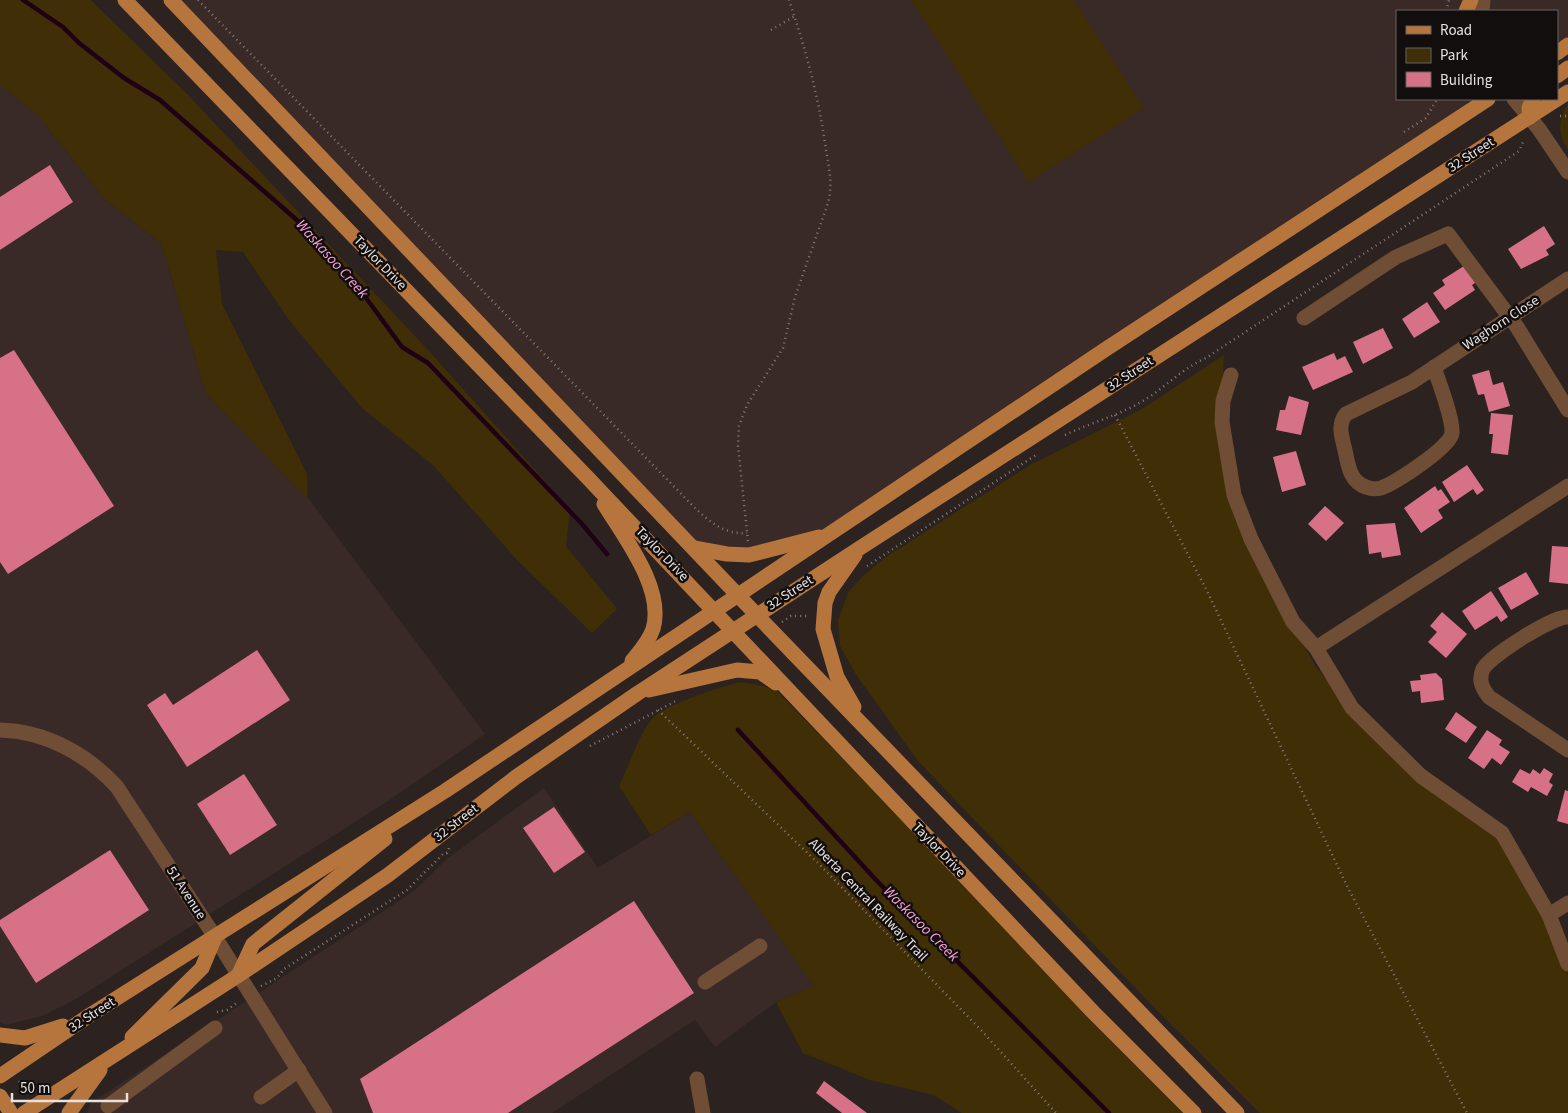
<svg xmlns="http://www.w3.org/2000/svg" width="1568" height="1113" font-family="'Source Sans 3',sans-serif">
	<rect width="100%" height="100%" fill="#2c2321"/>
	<!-- built -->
	<g fill="#392a27">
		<polygon points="171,0 1568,0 1568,45 1557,53 1557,11 1397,11 1397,99 1488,99 834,533 771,551 694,548"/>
		<polygon points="0,67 105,200 161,243 206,394 308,498 485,734 388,801 76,999 42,1016 6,1025 0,1022"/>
		<polygon points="544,788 598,868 690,812 815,986 776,1002 715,1047 695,1020 552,1113 87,1113 91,1103 414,891 448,858"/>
	</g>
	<!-- green -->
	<g fill="#3f2e06">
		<polygon points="0,0 91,0 190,97 429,351 570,509 566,546 617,609 592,633 517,560 433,465 362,408 289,320 243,252 216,250 222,304 307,474 307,498 206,394 161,243 105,200 36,113 0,85"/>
		<polygon points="911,0 1074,0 1144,108 1029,182"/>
		<path d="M1568,103V149C1557,133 1558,120 1568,103Z"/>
		<polygon points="1224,355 1222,388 1224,451 1288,618 1316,667 1365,727 1496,831 1540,908 1568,975 1568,1113 1260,1113 1145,998 918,761 855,673 840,646 838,620 849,591 864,575 886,557 1030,465 1142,409"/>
		<path d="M740,682L760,685L777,691L1185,1113H962L934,1095L870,1080L803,1053L776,1002L814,986L690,812L651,835L619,786C627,770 640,733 651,720C663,705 720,687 740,682Z"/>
	</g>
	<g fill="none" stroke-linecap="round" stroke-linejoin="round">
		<!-- stream -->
		<g stroke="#200017" stroke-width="4.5">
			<polyline points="23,0 63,27 79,43 124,78 160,100 298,221 350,276 402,347 428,363 582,524 607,554"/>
			<polyline points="738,730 877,881 1109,1113"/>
		</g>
	</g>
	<!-- building -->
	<g fill="#d67188">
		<polygon points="50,165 73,202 0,250 0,197"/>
		<polygon points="1544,226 1555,244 1546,250 1549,255 1521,269 1508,249"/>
		<polygon points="1467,264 1478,281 1472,285 1475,290 1445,310 1433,293 1445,285 1442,280"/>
		<polygon points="1427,302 1440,322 1414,338 1402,319"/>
		<polygon points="1383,328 1393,348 1363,364 1353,342"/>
		<polygon points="14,350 114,506 8,574 0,562 0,358"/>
		<polygon points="1334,353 1337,360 1345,356 1353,372 1313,390 1302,367"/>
		<polygon points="1489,370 1493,385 1503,382 1510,406 1489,412 1484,394 1478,395 1472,375"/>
		<polygon points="1289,396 1309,402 1301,435 1276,430 1280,410 1285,410"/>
		<polygon points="1491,413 1513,415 1508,455 1491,453 1493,434 1489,434"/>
		<polygon points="1296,451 1306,485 1282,492 1273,457"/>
		<polygon points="1467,465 1484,490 1477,495 1473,489 1454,502 1442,482"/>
		<polygon points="1435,486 1438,491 1441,489 1450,502 1438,510 1443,518 1421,533 1404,508"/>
		<polygon points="1325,506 1344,523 1326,541 1308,524"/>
		<polygon points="1395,523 1401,555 1382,558 1381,552 1369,554 1366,525"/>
		<polygon points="1552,546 1568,547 1568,584 1549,582"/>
		<polygon points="1526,572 1539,594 1511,610 1498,588"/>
		<polygon points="1491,591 1508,617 1501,622 1497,616 1475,630 1462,611"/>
		<polygon points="1442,612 1467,634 1446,658 1428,642 1437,632 1430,626"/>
		<polygon points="257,650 290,700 187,767 147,705 165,693 173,705"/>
		<polygon points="1436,673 1442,679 1444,700 1421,703 1420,691 1412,692 1410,681 1421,680 1420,675"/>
		<polygon points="1456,712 1477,727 1466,743 1445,729"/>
		<polygon points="1487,730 1502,740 1499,745 1510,752 1501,765 1492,758 1484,769 1468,758"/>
		<polygon points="1544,768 1553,774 1549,782 1553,785 1547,796 1531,787 1528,792 1512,782 1520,769 1530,774 1533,769 1540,774"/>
		<polygon points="244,774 277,825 230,855 197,804"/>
		<polygon points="1565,790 1568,791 1568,824 1557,821"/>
		<polygon points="554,807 585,852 554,873 523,828"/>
		<polygon points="110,850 149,910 36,983 0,926 0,920"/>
		<polygon points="634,901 694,993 508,1113 373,1113 360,1079"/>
		<polygon points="824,1081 867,1113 842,1113 816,1093"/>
	</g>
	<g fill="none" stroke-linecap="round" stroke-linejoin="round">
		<!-- path -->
		<g stroke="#837b7a" stroke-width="2.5" stroke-dasharray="1 4" stroke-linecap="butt">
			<path d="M198,0L695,508C710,522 725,535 747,533"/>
			<polyline points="1446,11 1449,0"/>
			<polyline points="771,30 795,16"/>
			<polyline points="1560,116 1568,116"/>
			<polyline points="1404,132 1426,118 1437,99"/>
			<polyline points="1115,415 1207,591 1346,884 1467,1113"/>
			<path d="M1065,435C1090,423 1117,416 1141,402C1164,389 1181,369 1206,358L1519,151L1524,140"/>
			<path d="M748,541L738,446L739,426L747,405L783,348L795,297L828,203C833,185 829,168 826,150C819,98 806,50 789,0"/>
			<polyline points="867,566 1036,455"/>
			<polyline points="782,622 791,616 810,616"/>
			<polyline points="658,710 817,862 981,1030 1056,1113"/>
			<polyline points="590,746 676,701"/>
			<polyline points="261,986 277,978 284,969 407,890 444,853 447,853 449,848"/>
			<polyline points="217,1012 227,1010 238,1002"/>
			<polyline points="19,1081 27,1093"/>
		</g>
		<!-- minor -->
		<g stroke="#6f4e35" stroke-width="15">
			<polyline points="1482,11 1483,0"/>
			<polyline points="1514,99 1539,129 1568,172"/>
			<polyline points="1304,318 1396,257 1448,234 1517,327 1568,410"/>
			<path d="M1434,367C1439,383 1453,418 1452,433C1451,447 1395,483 1381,488C1377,489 1371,489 1366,487C1350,482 1348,465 1345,450C1342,437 1337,425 1346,414L1412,382L1568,279"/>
			<polyline points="1231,375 1223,401 1222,422 1234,495 1251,539 1293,622 1316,648 1352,708 1421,776 1502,833 1549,915 1568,964"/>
			<path d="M1568,617C1553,616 1490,656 1483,669C1478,680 1482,688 1489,697L1568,750"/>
			<polyline points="1316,648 1568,486"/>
			<path d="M0,730C45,731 87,754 117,787L215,937L325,1113"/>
			<polyline points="1549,915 1568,903"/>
			<polyline points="705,982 760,946"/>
			<polyline points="697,1079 703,1113"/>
			<polyline points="261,1097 299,1070"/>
			<polyline points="108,1106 215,1028"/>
		</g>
		<!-- major -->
		<g stroke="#b7753e" stroke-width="15">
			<polyline points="125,0 587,477 1093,1012 1194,1113"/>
			<polyline points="171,0 771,630 1237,1113"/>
			<polyline points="1466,11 1471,0"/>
			<polyline points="1557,53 1568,45"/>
			<polyline points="1557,76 1568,68"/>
			<polyline points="1530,117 1529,108 1533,99"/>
			<path d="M604,504C624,537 665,589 653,629C649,641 640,651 632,661"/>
			<polyline points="694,548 727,554 749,555 819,537"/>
			<polyline points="649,690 737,670 760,672 776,683"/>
			<polyline points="854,707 837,677 823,629 825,603 829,592 855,555"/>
			<polyline points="239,974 253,944 385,839"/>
			<polyline points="0,1035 25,1038 63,1026"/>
			<polyline points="132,1037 202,968 215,937"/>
			<polyline points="0,1076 90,1015 445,791 1106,349 1488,99"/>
			<polyline points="0,1096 11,1113"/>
			<polyline points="24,1113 239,975 388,875 516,777 638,693 863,546 1568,92"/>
			<polyline points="69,1113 100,1070"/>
		</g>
	</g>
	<g text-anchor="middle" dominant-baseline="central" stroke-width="5" stroke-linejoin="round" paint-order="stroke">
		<!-- street labels -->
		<g font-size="14" fill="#e7e1e0" stroke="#110e0d">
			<text transform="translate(1471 155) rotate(-33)">32 Street</text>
			<text transform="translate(380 263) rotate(46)">Taylor Drive</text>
			<text transform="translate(1501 323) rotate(-33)">Waghorn Close</text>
			<text transform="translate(1130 374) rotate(-33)">32 Street</text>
			<text transform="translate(662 554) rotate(46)">Taylor Drive</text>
			<text transform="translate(790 593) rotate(-33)">32 Street</text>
			<text transform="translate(456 823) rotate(-38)">32 Street</text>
			<text transform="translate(939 850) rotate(46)">Taylor Drive</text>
			<text transform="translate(186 893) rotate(57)">51 Avenue</text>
			<text transform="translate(868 900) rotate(46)">Alberta Central Railway Trail</text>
			<text transform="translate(92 1015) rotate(-33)">32 Street</text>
		</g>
		<!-- water labels -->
		<g font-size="15" font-style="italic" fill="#faa1da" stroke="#110e0d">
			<text transform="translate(332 259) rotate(48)">Waskasoo Creek</text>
			<text transform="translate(921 924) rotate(45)">Waskasoo Creek</text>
		</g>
	</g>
	<!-- legend -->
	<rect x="1396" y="10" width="162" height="90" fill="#110e0d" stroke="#676261"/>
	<rect x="1406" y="26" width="25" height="8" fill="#b7753e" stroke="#676261"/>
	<text x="1440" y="35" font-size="15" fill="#e7e1e0">Road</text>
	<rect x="1406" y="48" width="25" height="15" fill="#3f2e06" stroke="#676261"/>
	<text x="1440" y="60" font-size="15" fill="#e7e1e0">Park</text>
	<rect x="1406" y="72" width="25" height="15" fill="#d67188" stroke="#676261"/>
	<text x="1440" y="85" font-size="15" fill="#e7e1e0">Building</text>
	<!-- scale -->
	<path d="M12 1093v8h115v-8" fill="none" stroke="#e7e1e0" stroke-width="2.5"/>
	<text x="20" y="1093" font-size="15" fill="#e7e1e0" stroke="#110e0d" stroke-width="4" paint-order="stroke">50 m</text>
</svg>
